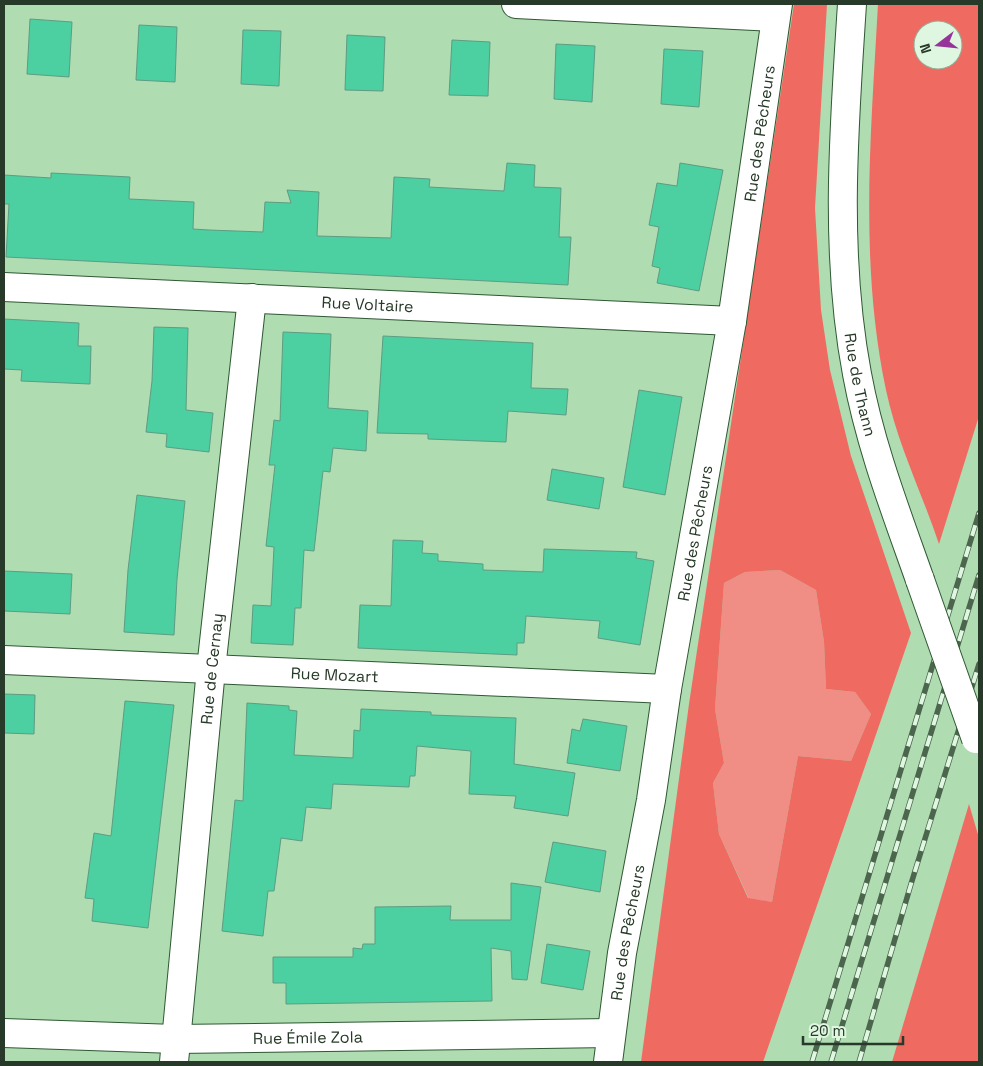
<svg xmlns="http://www.w3.org/2000/svg" width="983" height="1066" font-family="'Space Grotesk',sans-serif">
	<rect width="100%" height="100%" fill="#afdcb1"/>
	<!-- green -->
	<polygon fill="#f08d84" points="780,570 816,590 824,642 826,689 855,692 871,714 851,761 798,756 772,902 749,899 719,834 713,783 724,763 715,709 724,583 745,572"/>
	<!-- forest -->
	<g fill="#ef6b62" fill-rule="evenodd">
		<path d="M794,4H827L815,208L821,310L830,370L851,456L911,633L763,1062H641L689,704ZM780,570L816,590L824,642L826,689L855,692L871,714L851,761L798,756L772,902L748,898L719,834L713,783L724,763L715,709L724,583L745,572Z"/>
		<path d="M878,4H979V416L939,544C922,493 897,443 886,390C859,262 871,133 878,4ZM923,30H953V60H923Z"/>
		<polygon points="969,804 979,838 979,1062 892,1062"/>
	</g>
	<!-- building -->
	<g fill="#4ccfa1" stroke="#5e9c83">
		<polygon points="30,19 72,22 69,77 27,74"/>
		<polygon points="139,25 177,27 175,82 136,80"/>
		<polygon points="243,30 281,31 279,86 241,84"/>
		<polygon points="347,35 385,37 383,91 345,90"/>
		<polygon points="452,40 490,42 488,96 449,95"/>
		<polygon points="556,44 595,46 592,102 554,99"/>
		<polygon points="664,49 703,51 699,107 661,104"/>
		<polygon points="507,163 535,165 534,187 561,188 559,237 571,237 568,285 6,257 9,204 4,204 4,175 51,178 51,173 130,177 129,199 194,202 193,229 209,230 263,232 265,202 291,203 287,190 319,192 317,236 391,238 394,177 430,179 429,187 504,191"/>
		<polygon points="680,163 723,170 699,291 657,283 660,268 652,266 659,227 649,225 657,183 677,186"/>
		<polygon points="4,319 79,323 78,346 91,346 90,384 21,381 22,370 4,369"/>
		<polygon points="154,327 188,328 186,410 213,413 209,452 166,447 167,434 146,432 152,381"/>
		<polygon points="283,332 331,334 328,408 368,411 366,451 333,448 330,472 323,471 314,551 304,550 301,608 295,608 293,645 251,643 253,605 271,606 274,547 266,546 275,465 269,465 274,420 280,421"/>
		<polygon points="383,336 533,343 531,388 568,389 566,415 508,411 506,442 428,439 428,434 377,433"/>
		<polygon points="639,390 682,397 665,495 623,487"/>
		<polygon points="552,469 604,478 599,509 547,500"/>
		<polygon points="137,495 185,501 177,579 174,635 124,632 128,570"/>
		<polygon points="393,540 423,541 422,553 438,554 438,561 483,564 483,570 543,572 544,549 637,552 636,558 654,561 640,645 598,638 600,621 526,616 524,643 517,643 517,655 358,648 360,605 391,606"/>
		<polygon points="4,571 72,574 70,614 4,611"/>
		<polygon points="4,694 35,695 34,734 4,733"/>
		<polygon points="125,701 174,705 148,928 92,921 94,899 85,898 94,833 111,836"/>
		<polygon points="247,703 289,706 289,710 297,711 294,755 353,758 354,730 360,731 361,709 431,712 431,715 516,718 514,764 575,773 568,816 514,808 516,796 469,794 471,751 417,746 415,776 410,776 409,787 333,784 331,809 306,807 302,841 281,838 274,891 268,891 263,936 222,931 235,800 243,801"/>
		<polygon points="583,719 627,726 620,771 567,763 572,729 580,731"/>
		<polygon points="553,842 606,851 600,892 545,882"/>
		<polygon points="511,883 541,887 527,980 512,979 511,951 491,948 492,1001 286,1004 286,983 273,983 273,957 353,957 353,948 362,949 363,944 375,944 375,907 451,906 450,920 511,920"/>
		<polygon points="547,944 590,951 583,990 541,983"/>
	</g>
	<g fill="none" stroke-linecap="round" stroke-linejoin="round">
		<!-- street casing -->
		<g stroke="#2f5833" stroke-width="30">
			<g id="street">
				<polyline points="516,4 775,17"/>
				<path id="s1" d="M4,287L732,321"/>
				<path id="s2" d="M4,660L667,689"/>
				<path id="s3" d="M4,1033L175,1039L610,1033"/>
				<path id="s4" d="M174,1062L211,669L252,298"/>
				<path id="s5" d="M608,1062L622,953L651,800L667,689L732,321L778,4"/>
			</g>
		</g>
		<!-- secondary casing -->
		<g stroke="#2f5833" stroke-width="30">
			<g id="secondary">
				<path id="s6" d="M852,4C844,127 834,252 857,374C870,445 896,512 920,580"/>
			</g>
		</g>
		<!-- street -->
		<use href="#street" stroke="#fff" stroke-width="28"/>
		<!-- secondary -->
		<use href="#secondary" stroke="#fff" stroke-width="28"/>
		<!-- rail casing -->
		<g stroke="#4c654d" stroke-width="5.5">
			<g id="rail">
				<polyline points="812,1062 979,513"/>
				<polyline points="831,1062 979,575"/>
				<polyline points="859,1062 911,884 979,664"/>
			</g>
		</g>
		<!-- rail -->
		<use href="#rail" stroke="#dff6e0" stroke-width="4" stroke-dasharray="11" stroke-linecap="butt"/>
		<!-- secondary-bridge casing -->
		<g stroke="#2f5833" stroke-width="30" stroke-linecap="butt">
			<polyline id="secondary-bridge" points="920,580 976,739"/>
		</g>
		<!-- secondary-bridge -->
		<use href="#secondary-bridge" stroke="#fff" stroke-width="28"/>
	</g>
	<g text-anchor="middle" dominant-baseline="central" stroke-width="4" stroke-linejoin="round" paint-order="stroke">
		<!-- street labels -->
		<g font-size="16" fill="#273928" stroke="#dff6e0">
			<text stroke="none"><textPath href="#s5" startOffset="941">Rue des Pêcheurs</textPath></text>
			<text stroke="none"><textPath href="#s1" startOffset="364">Rue Voltaire</textPath></text>
			<text stroke="none"><textPath href="#s6" startOffset="382">Rue de Thann</textPath></text>
			<text stroke="none"><textPath href="#s5" startOffset="536">Rue des Pêcheurs</textPath></text>
			<text stroke="none"><textPath href="#s4" startOffset="395">Rue de Cernay</textPath></text>
			<text stroke="none"><textPath href="#s2" startOffset="331">Rue Mozart</textPath></text>
			<text stroke="none"><textPath href="#s5" startOffset="131">Rue des Pêcheurs</textPath></text>
			<text stroke="none"><textPath href="#s3" startOffset="304">Rue Émile Zola</textPath></text>
		</g>
	</g>
	<!-- border -->
	<rect width="983" height="1066" fill="none" stroke="#273928" stroke-width="10"/>
	<!-- north arrow -->
	<g transform="translate(938 45) rotate(254)"><circle r="24" fill="#dff6e0" stroke="#95aa96"/>
	<path d="M0-4L9 19L0 12L-9 19Z" fill="#97349a"/>
	<text y="-8" font-size="14" font-weight="bold" text-anchor="middle" fill="#273928">N</text>
	</g>
	<!-- scale -->
	<path d="M803 1036v8h100v-8" fill="none" stroke="#273928" stroke-width="2.5"/>
	<text x="810" y="1036" font-size="15" fill="#273928" stroke="#dff6e0" stroke-width="4" paint-order="stroke">20 m</text>
</svg>
